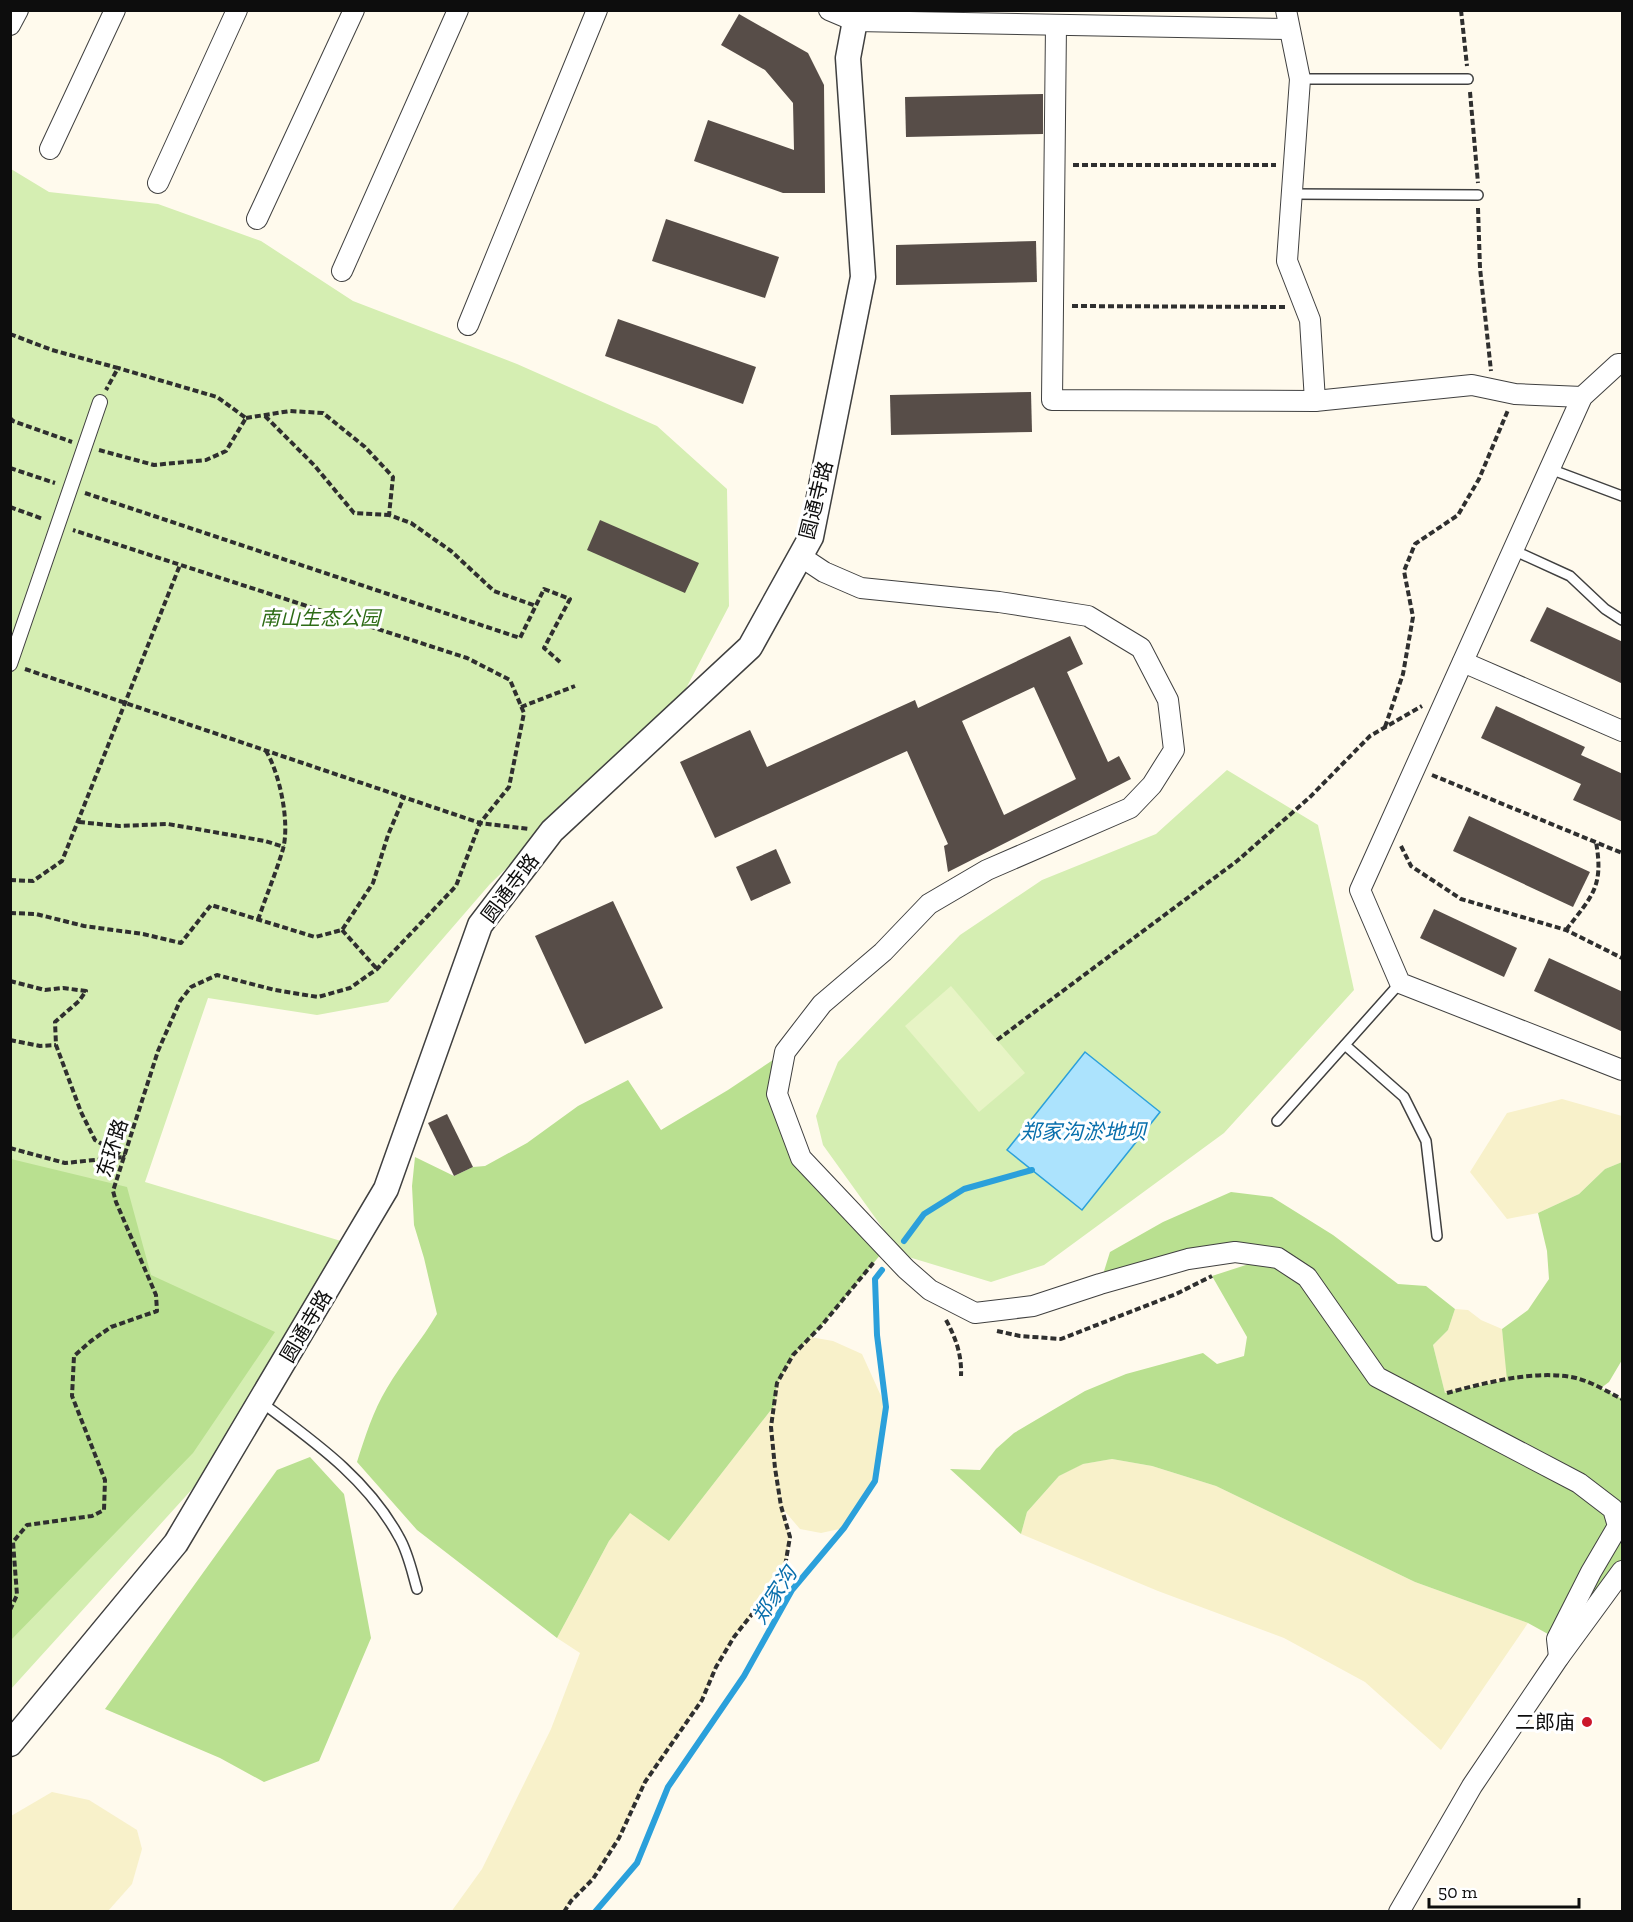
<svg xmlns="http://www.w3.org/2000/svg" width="1633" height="1922" font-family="'Zilla Slab','Noto Sans SC',serif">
	<rect width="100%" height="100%" fill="#fffaed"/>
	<!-- farmland -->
	<g fill="#f8f1ca">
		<polygon points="1562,1099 1622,1116 1622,1162 1605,1169 1579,1194 1538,1213 1507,1219 1470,1172 1507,1113"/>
		<polygon points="1455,1309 1468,1310 1481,1320 1502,1329 1508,1380 1445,1393 1433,1345 1448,1330"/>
		<polygon points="810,1337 833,1341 862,1354 886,1407 875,1481 844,1528 821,1533 800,1529 782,1508 790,1537 785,1566 760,1604 734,1637 716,1667 705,1694 663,1759 645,1782 619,1838 593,1879 571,1901 564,1911 451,1912 482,1869 551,1729 580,1653 557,1638 609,1541 630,1512 669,1541 774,1406 777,1383 793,1355"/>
		<polygon points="1112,1459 1152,1466 1216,1486 1415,1582 1528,1623 1441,1750 1365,1682 1284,1638 1158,1591 1021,1534 1027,1512 1059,1476 1082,1464"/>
		<polygon points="52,1792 89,1800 137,1830 142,1849 132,1884 108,1911 11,1911 11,1816"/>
	</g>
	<!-- green -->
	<g fill="#d5eeb2">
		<polygon points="11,169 49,192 158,204 261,241 353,301 517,364 657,426 727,489 729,606 680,700 490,884 388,1002 317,1015 208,998 145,1182 341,1241 195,1486 11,1689"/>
		<polygon points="1227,770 1318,825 1354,990 1224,1133 1044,1265 991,1282 902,1255 823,1145 816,1116 838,1062 960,935 1042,880 1156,834"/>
	</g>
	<!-- forest -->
	<g fill="#b9e090">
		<path d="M785,1052L777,1094L801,1158L886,1248L822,1325L793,1355L777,1383L774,1406L669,1541L630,1513L609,1541L557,1638L417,1530L357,1462C365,1437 373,1411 387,1388C402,1362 422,1340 437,1314L424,1258L414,1225L412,1186L415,1157L454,1176L473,1167L485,1166L527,1143L578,1106L628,1080L661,1130L728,1090Z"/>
		<polygon points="11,1159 127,1187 151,1275 275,1332 193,1453 11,1640"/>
		<polygon points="1622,1162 1622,1360 1609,1382 1601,1388 1622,1399 1622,1571 1557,1639 1528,1623 1415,1582 1216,1486 1152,1466 1112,1459 1083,1464 1059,1476 1027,1512 1021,1534 950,1469 980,1470 996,1449 1014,1433 1085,1391 1126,1374 1203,1353 1217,1364 1244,1356 1247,1337 1212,1276 1249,1264 1275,1267 1302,1285 1321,1315 1372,1372 1307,1277 1235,1252 1100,1284 1110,1252 1163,1222 1231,1192 1272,1197 1333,1235 1398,1284 1426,1286 1455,1309 1448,1330 1433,1345 1445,1393 1507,1380 1502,1329 1528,1310 1549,1279 1547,1251 1538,1213 1579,1194 1605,1169"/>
		<polygon points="310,1457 344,1494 371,1638 319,1761 264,1782 220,1758 105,1709 277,1470"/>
	</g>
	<!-- pitch -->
	<polygon fill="#e7f4c5" points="951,986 1025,1073 979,1112 905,1026"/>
	<!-- water -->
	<polygon fill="#ace3fd" stroke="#2ba0db" stroke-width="1.5" points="1085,1052 1160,1112 1082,1210 1007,1150"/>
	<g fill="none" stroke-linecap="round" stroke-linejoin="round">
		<!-- stream -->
		<g stroke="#2ba0db" stroke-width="6">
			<polyline points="904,1241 924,1214 964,1189 1032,1170"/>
			<polyline points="595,1912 637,1863 668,1787 744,1676 792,1590 844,1528 875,1481 886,1407 877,1335 875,1279 882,1270"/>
		</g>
	</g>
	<!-- building -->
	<g fill="#574d48" fill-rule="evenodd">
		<polygon points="739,14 808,53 824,85 825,193 783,193 694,161 708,120 794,150 793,103 765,70 721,45"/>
		<polygon points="1043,94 1043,134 906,137 905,97"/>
		<polygon points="666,219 779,257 765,298 652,261"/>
		<polygon points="1036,241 1037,282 896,285 896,245"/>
		<polygon points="618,319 756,367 743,404 605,356"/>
		<polygon points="1031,392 1032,432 891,435 890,395"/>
		<polygon points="600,520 699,563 685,593 587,550"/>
		<polygon points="1547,607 1623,642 1623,684 1530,641"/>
		<path d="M1070,636L1083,664L1067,672L1108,762L1119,756L1131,779L948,872L944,846L948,844L907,751L715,838L680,762L750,730L767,767L915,700L918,708ZM1034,687L1076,779L1004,815L962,721Z"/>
		<polygon points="1496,706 1585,747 1581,755 1623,774 1623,822 1573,800 1581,784 1481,738"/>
		<polygon points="1469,816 1590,872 1573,907 1453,851"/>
		<polygon points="776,849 791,883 751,901 736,867"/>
		<polygon points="613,901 663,1008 585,1044 535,936"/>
		<polygon points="1434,909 1517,948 1504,977 1420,938"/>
		<polygon points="1549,958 1623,992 1623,1032 1534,991"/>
		<polygon points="447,1114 473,1167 454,1176 428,1123"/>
	</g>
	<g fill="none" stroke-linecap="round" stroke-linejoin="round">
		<!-- service casing -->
		<g stroke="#404040" stroke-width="12">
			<g id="service">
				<polyline points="1300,79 1468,79"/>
				<polyline points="1292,194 1478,195"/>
				<polyline points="1550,469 1622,496"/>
				<polyline points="1513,550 1570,576 1605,609 1622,620"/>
				<polyline points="1345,1045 1404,1097 1426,1141 1437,1236"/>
				<polyline points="1277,1121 1400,983"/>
				<path d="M261,1402C313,1441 367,1478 399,1537C408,1552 412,1572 417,1589"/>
			</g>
		</g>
		<!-- pedestrian casing -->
		<g stroke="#404040" stroke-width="16">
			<polyline id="pedestrian" points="10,664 100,402"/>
		</g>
		<!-- minor casing -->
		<g stroke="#404040" stroke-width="22">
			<g id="minor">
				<polyline points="829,10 855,21 1289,29"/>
				<polyline points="1286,10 1300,79 1287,261 1310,320 1315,401"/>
				<polyline points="10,25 18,10"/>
				<polyline points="1056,25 1052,400 1315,401 1472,385 1515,394 1582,397"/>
				<polyline points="50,149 115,10"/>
				<polyline points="158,183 237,10"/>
				<polyline points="257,219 354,10"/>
				<polyline points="342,271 458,10"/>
				<polyline points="468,325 597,10"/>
				<polyline points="1622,364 1618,364 1582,397 1360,890 1400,983 1622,1070"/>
				<polyline points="800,556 824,572 861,588 999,602 1088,616 1141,648 1168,700 1174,750 1152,785 1130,808 987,870 929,904 883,952 822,1004 785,1052 777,1094 801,1158 906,1269 930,1290 975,1313 1033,1306 1100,1284 1188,1259 1235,1252 1278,1258 1307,1277 1377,1377 1579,1483 1613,1509 1618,1526 1591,1572 1557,1639 1559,1657"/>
				<polyline points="1463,662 1622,731"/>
				<polyline points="1399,1912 1472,1786 1559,1657 1622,1571"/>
			</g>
		</g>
		<!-- tertiary casing -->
		<g stroke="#404040" stroke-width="27">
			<polyline id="tertiary" points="10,1744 176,1543 386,1189 480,925 552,831 750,647 811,537 863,277 848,58 857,10"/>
		</g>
		<!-- path -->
		<g stroke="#2f2f2f" stroke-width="4" stroke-dasharray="6 3" stroke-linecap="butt">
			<polyline points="1461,10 1467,66"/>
			<polyline points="1470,92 1478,183"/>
			<polyline points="1073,165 1276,165"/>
			<polyline points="1478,208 1480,268 1491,371"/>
			<polyline points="1072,306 1286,307"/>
			<polyline points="10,334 52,350 118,368 106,390"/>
			<polyline points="265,416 314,465 354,513 389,515"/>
			<polyline points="10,418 13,421 72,442"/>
			<polyline points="246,418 290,411 323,413 365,447 393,477 389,515 411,523 451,551 494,591 536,606"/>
			<polyline points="99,450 154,465 206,460 226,451 246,418 217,397 118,368"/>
			<polyline points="10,468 55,483"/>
			<polyline points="85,493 520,638 544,589 570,599 544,648 560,662"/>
			<polyline points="10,507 43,519"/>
			<polyline points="25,669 480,823 529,829"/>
			<polyline points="521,707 575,686"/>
			<polyline points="1385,727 1403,674 1413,617 1404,571 1415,544 1458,515 1479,479 1508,410"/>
			<polyline points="1432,775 1622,853"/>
			<polyline points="79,822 119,826 168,824 265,841 284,847"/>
			<polyline points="1401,846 1411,866 1461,899 1566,930 1622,958"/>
			<polyline points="10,880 33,881 62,861 180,565"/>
			<polyline points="10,913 36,914 84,926 143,934 181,943 211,905 315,937 342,930 373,883 388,835 404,797"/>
			<path d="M258,920C266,896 276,873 283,849C290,823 280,774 266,751"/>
			<polyline points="342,930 377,969"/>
			<path d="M1566,930C1592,896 1604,887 1596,842"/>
			<polyline points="10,981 45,990 63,988 86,991 79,1001 55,1022 56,1045 81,1112 95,1140 125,1157"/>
			<polyline points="10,1040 40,1046 56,1045"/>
			<polyline points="997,1040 1237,861 1309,798 1370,736 1422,706"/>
			<polyline points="10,1148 65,1163 124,1157"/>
			<path d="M946,1320C956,1338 962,1356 961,1376"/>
			<polyline points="997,1331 1020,1336 1061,1339 1176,1294 1212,1276"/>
			<path d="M1447,1393C1484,1383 1537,1369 1576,1378C1592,1382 1608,1392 1622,1399"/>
			<polyline points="10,1610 17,1595 13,1542 27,1525 92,1516 104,1510 105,1480 72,1396 74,1356 91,1341 111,1327 157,1311 156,1295 116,1202 113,1191 158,1051 180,1001 191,987 217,975 275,990 318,997 350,988 377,969 456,886 480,823 509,787 524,713 510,680 467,658 73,530"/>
			<polyline points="564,1912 571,1901 593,1879 619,1838 645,1782 702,1700 716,1667 734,1637 760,1604 785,1566 790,1537 781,1506 775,1468 771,1427 777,1383 793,1355 822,1325 874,1262"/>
		</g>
		<!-- service -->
		<use href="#service" stroke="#fff" stroke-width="9"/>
		<!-- pedestrian -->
		<use href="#pedestrian" stroke="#fff" stroke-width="14"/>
		<!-- minor -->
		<use href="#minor" stroke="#fff" stroke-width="20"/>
		<!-- tertiary -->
		<use href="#tertiary" stroke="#fff" stroke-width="24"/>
	</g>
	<!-- markers -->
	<circle fill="#cc172b" stroke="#fff" stroke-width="2" cx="1587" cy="1722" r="6"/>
	<g text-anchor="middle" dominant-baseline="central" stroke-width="6" stroke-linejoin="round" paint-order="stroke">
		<!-- street labels -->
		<g font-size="20" fill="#0d0d0d" stroke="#fff">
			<text transform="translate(816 500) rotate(-76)">圆通寺路</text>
			<text transform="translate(510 888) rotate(-53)">圆通寺路</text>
			<text transform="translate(112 1148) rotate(-72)">东环路</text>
			<text transform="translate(306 1326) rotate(-59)">圆通寺路</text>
		</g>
		<!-- park labels -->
		<g font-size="20" font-style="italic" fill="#2e6c17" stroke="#fff">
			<text x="320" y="618">南山生态公园</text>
		</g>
		<!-- poi labels -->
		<g font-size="20" fill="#0d0d0d" stroke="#fff" text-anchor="end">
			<text x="1575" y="1722">二郎庙</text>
		</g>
		<!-- water labels -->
		<g font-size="21" font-style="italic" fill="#096fac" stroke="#fff">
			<text x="1083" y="1131">郑家沟淤地坝</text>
			<text transform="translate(774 1595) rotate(-57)">郑家沟</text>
		</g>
	</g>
	<!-- border -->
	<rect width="1633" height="1922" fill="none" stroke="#0d0d0d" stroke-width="24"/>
	<!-- scale -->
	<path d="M1429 1898v9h150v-9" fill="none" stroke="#0d0d0d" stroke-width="3"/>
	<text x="1438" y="1898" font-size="18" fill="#0d0d0d" stroke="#ffffff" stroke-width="4.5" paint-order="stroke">50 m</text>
</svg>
